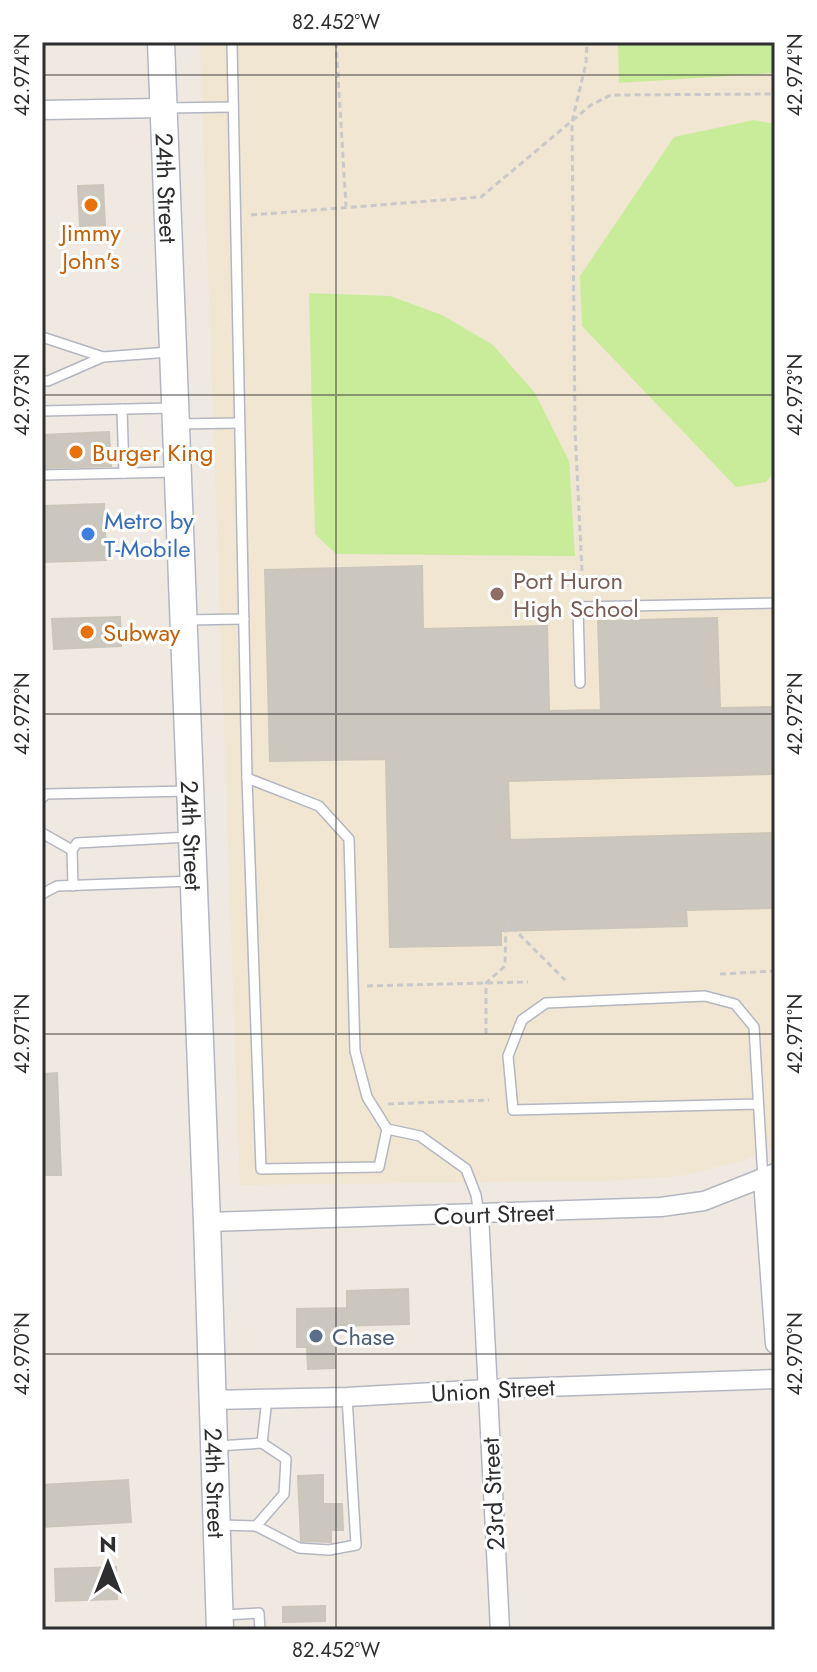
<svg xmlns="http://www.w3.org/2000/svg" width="817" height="1672" font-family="Jost,sans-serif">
	<rect width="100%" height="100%" fill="#efe9e1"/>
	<!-- education -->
	<polygon fill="#f0e6d1" points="200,42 775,42 775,1147 744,1160 681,1176 605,1181 240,1185"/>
	<!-- pitch -->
	<g fill="#c9ec9a">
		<polygon points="618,42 775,42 775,73 619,83"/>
		<polygon points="754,120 775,124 775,471 766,482 736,487 582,326 580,276 674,137"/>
		<polygon points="309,293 390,296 442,315 493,345 535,393 569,461 575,556 336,554 315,534"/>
	</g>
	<!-- building -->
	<g fill="#cbc7bf" stroke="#cbc5ba" stroke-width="2">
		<polygon points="103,185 105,225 80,226 78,186"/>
		<polygon points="109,432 111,466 42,468 42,435"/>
		<polygon points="104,504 106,560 44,562 42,506"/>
		<polygon points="422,566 423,629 547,626 549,711 601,710 598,621 717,618 720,708 775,707 775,774 508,781 510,840 775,833 775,908 686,910 687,926 501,931 501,945 390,947 386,759 270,761 265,570"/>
		<polygon points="120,617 121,646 54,649 52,619"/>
		<polygon points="57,1073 61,1175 42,1175 42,1074"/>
		<polygon points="408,1289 409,1324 334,1326 335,1368 308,1369 307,1347 297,1347 297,1309 347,1308 347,1291"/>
		<polygon points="323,1475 323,1504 342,1504 343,1530 331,1530 331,1542 301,1541 298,1476"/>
		<polygon points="128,1480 131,1522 42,1527 42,1485"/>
		<polygon points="116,1567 117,1599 56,1601 55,1569"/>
		<polygon points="325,1606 325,1621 283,1622 283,1607"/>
	</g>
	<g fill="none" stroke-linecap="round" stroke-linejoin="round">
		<!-- lane casing -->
		<g stroke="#b4b7c1" stroke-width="12">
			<g id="lane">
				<polyline points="232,42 247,778 261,1169 379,1167 387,1129"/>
				<polyline points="166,108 233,107"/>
				<polyline points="42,337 103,357"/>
				<polyline points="42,381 48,381 103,357 169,352"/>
				<polyline points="122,409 124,473"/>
				<polyline points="42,411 171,408"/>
				<polyline points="178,424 239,423"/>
				<polyline points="42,475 175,472"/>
				<polyline points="186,620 244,619"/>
				<polyline points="580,683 578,607 775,603"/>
				<polyline points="247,778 319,806 349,839 355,1051 367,1097 387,1129 420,1136 466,1169 476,1195 479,1214"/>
				<polyline points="42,798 46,794 189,791"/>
				<polyline points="42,833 72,850"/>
				<polyline points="73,886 72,850 77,843 189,837"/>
				<polyline points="42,894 57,886 193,881"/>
				<polyline points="758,1104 513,1110 508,1056 522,1020 546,1003 705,996 735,1004 754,1027 763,1180"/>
				<polyline points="218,1446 262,1443 267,1399"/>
				<polyline points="221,1525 256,1526 299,1548 329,1550 356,1545 347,1397"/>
				<polyline points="256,1526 284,1494 286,1459 262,1443"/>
				<polyline points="223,1615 259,1613 260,1630"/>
			</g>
		</g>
		<!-- street casing -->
		<g stroke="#b4b7c1" stroke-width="21">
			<g id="street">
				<polyline points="42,110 162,108"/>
				<polyline points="763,1180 775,1344"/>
				<polyline points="479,1214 500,1630"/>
				<polyline points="207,1222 661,1207 704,1201 775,1173"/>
				<polyline points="212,1400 347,1397 488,1389 775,1379"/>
			</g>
		</g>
		<!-- secondary casing -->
		<g stroke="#b4b7c1" stroke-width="29">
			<g id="secondary">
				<path id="s1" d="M161,42L207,1222L220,1630"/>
			</g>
		</g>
		<!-- path -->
		<g stroke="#c9c9c9" stroke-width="3" stroke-dasharray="6 4" stroke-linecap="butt">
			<polyline points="336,42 346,206"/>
			<polyline points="251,215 481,197 591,105 611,95 775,94"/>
			<polyline points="583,591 575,431 572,122 586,63 587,42"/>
			<polyline points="720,974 775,971"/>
			<polyline points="367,986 528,982"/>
			<polyline points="486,1034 486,983 505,966 506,921 565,980"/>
			<polyline points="388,1104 489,1100"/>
		</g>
		<!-- lane -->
		<use href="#lane" stroke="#fff" stroke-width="9"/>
		<!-- street -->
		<use href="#street" stroke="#fff" stroke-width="18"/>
		<!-- secondary -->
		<use href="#secondary" stroke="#fff" stroke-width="26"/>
	</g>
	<!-- ticks -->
	<path fill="none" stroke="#2e2e2e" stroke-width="2" stroke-opacity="0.45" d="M336,42V1630M42,75H775M42,395H775M42,714H775M42,1034H775M42,1354H775"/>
	<!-- markers -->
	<g fill="#e8710a" stroke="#fff" stroke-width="3">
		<circle cx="91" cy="205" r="8"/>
		<circle cx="76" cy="452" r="8"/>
		<circle cx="87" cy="632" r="8"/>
	</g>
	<circle fill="#3f7fe0" stroke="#fff" stroke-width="3" cx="88" cy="534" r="8"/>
	<circle fill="#8d6e63" stroke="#fff" stroke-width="3" cx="497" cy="594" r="8"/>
	<circle fill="#5c6f8a" stroke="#fff" stroke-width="3" cx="316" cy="1336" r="8"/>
	<g text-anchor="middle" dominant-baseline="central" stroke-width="6" stroke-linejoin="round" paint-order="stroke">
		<!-- street labels -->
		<g font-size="24" fill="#2e2e2e" stroke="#fff">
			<text stroke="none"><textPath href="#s1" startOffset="146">24th Street</textPath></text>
			<text stroke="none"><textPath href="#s1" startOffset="794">24th Street</textPath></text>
			<text transform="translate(494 1214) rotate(-2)">Court Street</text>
			<text transform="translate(493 1390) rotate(-3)">Union Street</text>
			<text stroke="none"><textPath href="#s1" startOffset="1442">24th Street</textPath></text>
			<text transform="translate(493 1494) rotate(-93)">23rd Street</text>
		</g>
		<!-- food labels -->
		<g font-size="24" fill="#c56008" stroke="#fff" text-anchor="start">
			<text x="91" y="232" text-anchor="middle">Jimmy<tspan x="91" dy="28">John's</tspan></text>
			<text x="92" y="452">Burger King</text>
			<text x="103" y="632">Subway</text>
		</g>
		<!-- shop labels -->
		<g font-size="24" fill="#366cbe" stroke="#fff" text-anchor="start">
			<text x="104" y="520">Metro by<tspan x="104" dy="28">T-Mobile</tspan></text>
		</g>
		<!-- education labels -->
		<g font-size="24" fill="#785e54" stroke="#fff" text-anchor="start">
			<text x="513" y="580">Port Huron<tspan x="513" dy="28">High School</tspan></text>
		</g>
		<!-- service labels -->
		<g font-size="24" fill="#4e5e75" stroke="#fff" text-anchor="start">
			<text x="332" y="1336">Chase</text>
		</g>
	</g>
	<!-- border -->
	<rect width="817" height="1672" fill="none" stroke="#ffffff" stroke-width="88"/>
	<!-- north arrow -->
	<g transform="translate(108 1564)" stroke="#ffffff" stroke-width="6" paint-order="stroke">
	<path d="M0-6L14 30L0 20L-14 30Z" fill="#2e2e2e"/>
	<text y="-12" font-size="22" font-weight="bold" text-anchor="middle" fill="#2e2e2e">N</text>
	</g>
	<rect x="44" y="44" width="729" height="1584" fill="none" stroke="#2e2e2e" stroke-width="3"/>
	<g font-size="20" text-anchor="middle" fill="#2e2e2e">
		<text x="336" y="29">82.452°W</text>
		<text transform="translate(22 75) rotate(-90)" y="7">42.974°N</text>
		<text transform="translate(795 75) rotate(-90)" y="7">42.974°N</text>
		<text transform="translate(22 395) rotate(-90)" y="7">42.973°N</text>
		<text transform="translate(795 395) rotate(-90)" y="7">42.973°N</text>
		<text transform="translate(22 714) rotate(-90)" y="7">42.972°N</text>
		<text transform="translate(795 714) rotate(-90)" y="7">42.972°N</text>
		<text transform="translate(22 1034) rotate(-90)" y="7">42.971°N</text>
		<text transform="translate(795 1034) rotate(-90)" y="7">42.971°N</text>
		<text transform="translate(22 1354) rotate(-90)" y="7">42.970°N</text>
		<text transform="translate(795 1354) rotate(-90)" y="7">42.970°N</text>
		<text x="336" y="1657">82.452°W</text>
	</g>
</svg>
